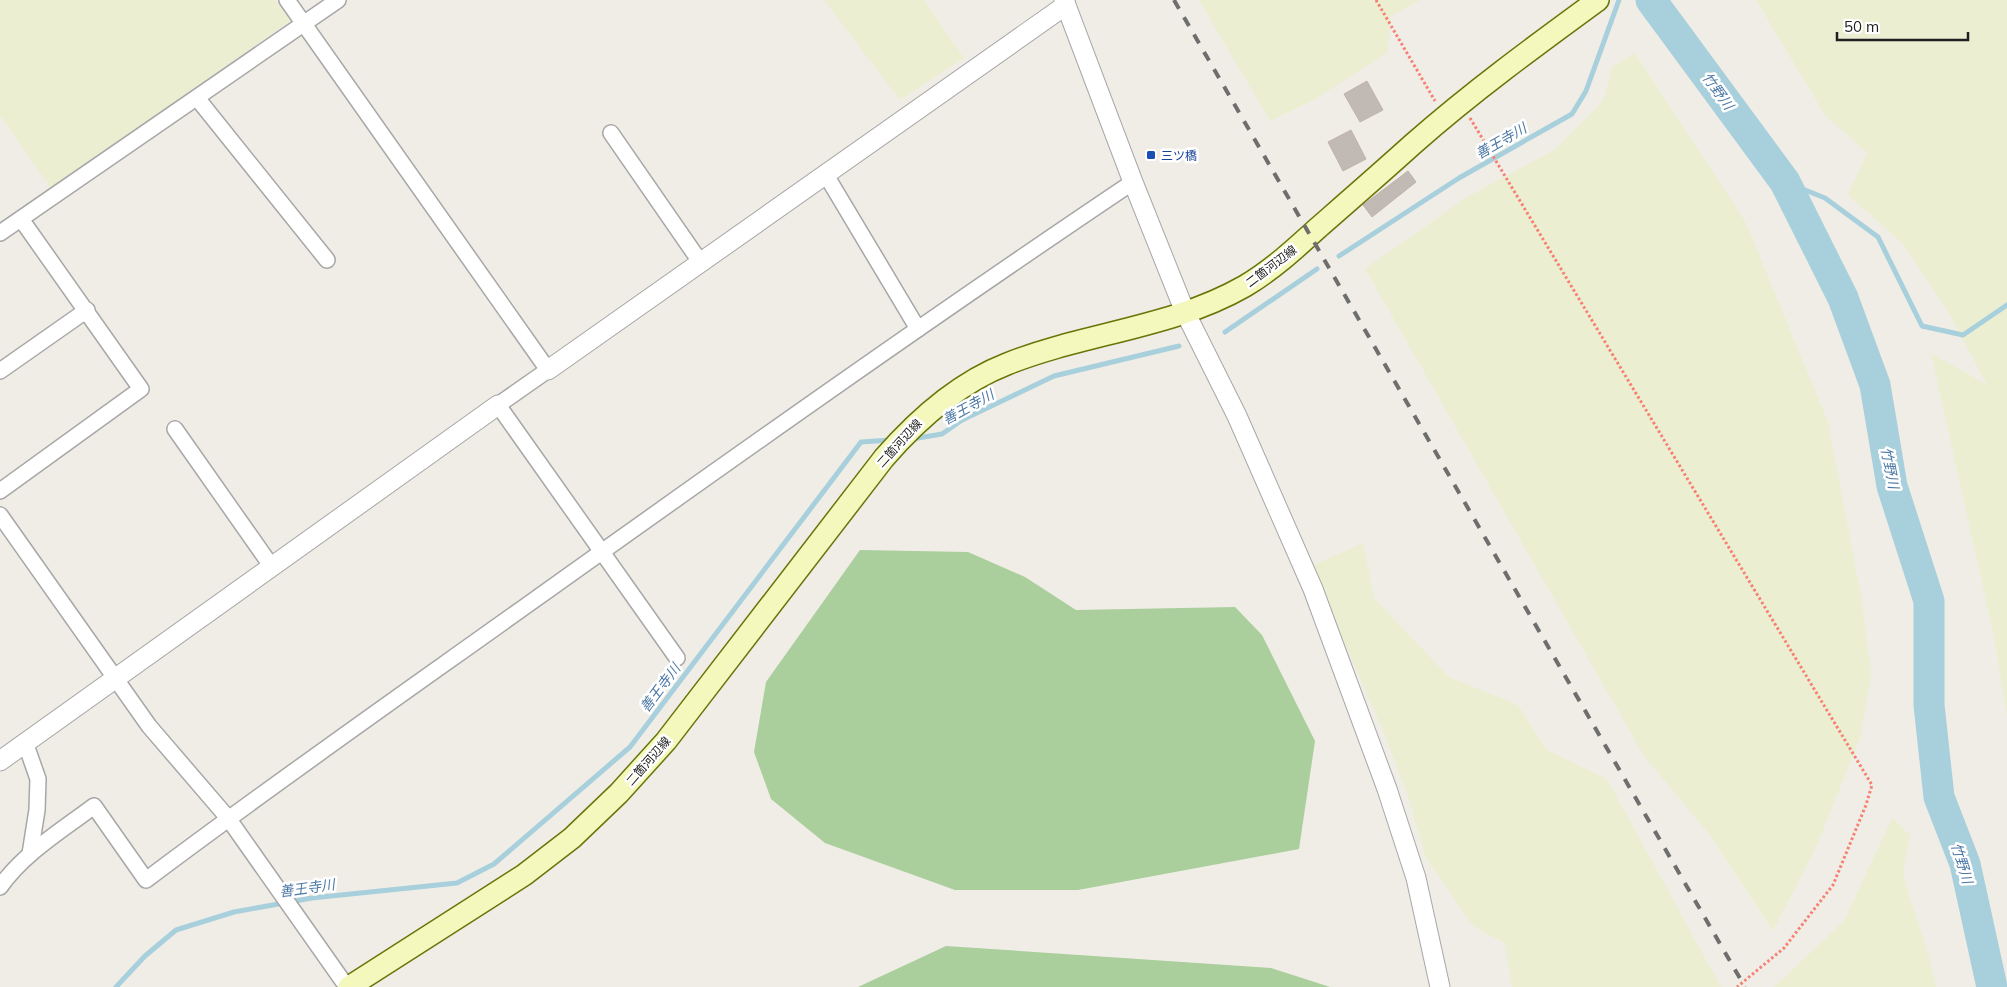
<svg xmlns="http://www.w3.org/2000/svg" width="2007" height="987" font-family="Mulish,'Noto Sans JP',sans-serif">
	<rect width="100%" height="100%" fill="#f0ede6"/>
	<!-- farmland -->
	<g fill="#eceed2">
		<polygon points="0,0 275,0 290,21 51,188 0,116"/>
		<polygon points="824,0 924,0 964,58 900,100"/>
		<polygon points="1199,0 1420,0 1390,17 1388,52 1317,98 1270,121"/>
		<polygon points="1756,0 2007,0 2007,715 1994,636 1931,353 1987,385 1948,311 1903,244 1848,195 1867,153 1825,115"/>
		<polygon points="1635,53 1746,223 1828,422 1862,601 1871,674 1860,738 1817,845 1773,931 1709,834 1644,756 1365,269 1467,197 1554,150 1603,101 1613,66"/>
		<polygon points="1363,543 1374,598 1449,677 1518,705 1547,750 1607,779 1721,987 1512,987 1505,943 1474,927 1426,858 1409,799 1384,733 1311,566"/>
		<polygon points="1892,818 1910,835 1903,875 1929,957 1936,987 1774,987 1844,921"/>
	</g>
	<!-- forest -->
	<g fill="#aace9c">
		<polygon points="860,550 968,552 1025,577 1076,610 1235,607 1262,635 1315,741 1299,849 1078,890 955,890 825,843 771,799 754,752 766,682"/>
		<polygon points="946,946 1271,968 1330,987 858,987"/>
	</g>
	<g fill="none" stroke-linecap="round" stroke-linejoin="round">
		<!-- stream -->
		<g stroke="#a8d0dc" stroke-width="5">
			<polyline points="1785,182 1825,198 1878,237 1922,326 1963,335 2007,305"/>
			<polyline points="1339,256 1459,178 1572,114 1586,91 1619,0"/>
			<polyline points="1225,332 1317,269"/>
			<polyline points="912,439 942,434 962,420 1054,376 1179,346"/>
			<polyline points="116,987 145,956 176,930 234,912 312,898 457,883 494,864 630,747 861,442 891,440"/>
		</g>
		<!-- river -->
		<polyline stroke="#a8d0dc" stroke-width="31" points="1651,0 1785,182 1843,298 1875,385 1892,486 1929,601 1929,705 1939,797 1965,864 1992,987"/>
	</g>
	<!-- building -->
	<g fill="#c1b9b3" stroke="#c1b4a9">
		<polygon points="1367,81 1383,110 1360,122 1344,94"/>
		<polygon points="1351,130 1366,159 1343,171 1328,142"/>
		<polygon points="1408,171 1416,182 1372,217 1363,205"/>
	</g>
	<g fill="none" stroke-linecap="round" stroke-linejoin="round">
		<!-- minor casing -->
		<g stroke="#a7a7a7" stroke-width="18">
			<g id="minor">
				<polyline points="287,0 548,370 498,405 677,658"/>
				<polyline points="197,98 327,260"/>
				<polyline points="611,133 701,263"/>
				<polyline points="826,175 918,329"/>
				<polyline points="0,233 338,0"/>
				<polyline points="0,371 87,310"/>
				<polyline points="175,429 272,567"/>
				<polyline points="0,491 141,389 21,219"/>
				<polyline points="0,515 149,726 228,818 347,987"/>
				<polyline points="25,742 38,779 37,810 30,854"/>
				<path d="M0,887C24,853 61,831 94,806L146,880C272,785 401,695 530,603C729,461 929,319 1133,182"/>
			</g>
		</g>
		<!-- tertiary casing -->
		<g stroke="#a7a7a7" stroke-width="21">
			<g id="tertiary">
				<polyline points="1064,0 1133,182 1185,312 1237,416 1313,589 1387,789 1416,878 1440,987"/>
				<polyline points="548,370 1066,5"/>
				<polyline points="0,761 498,405"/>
			</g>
		</g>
		<!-- secondary casing -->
		<g stroke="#687508" stroke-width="24">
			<path id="secondary" d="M349,987L524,875L572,838L619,793L666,741L884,458C918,419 958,383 1007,364C1084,333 1172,328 1245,286C1272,270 1296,248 1319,227C1351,199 1382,172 1413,144C1472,92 1535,46 1598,0"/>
		</g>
		<!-- path -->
		<g stroke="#f68071" stroke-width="3" stroke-dasharray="2.5 2.5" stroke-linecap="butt">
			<polyline points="1376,0 1435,101"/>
			<polyline points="1470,118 1872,785 1866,805 1833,885 1784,948 1737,987"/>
		</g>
		<!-- minor -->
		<use href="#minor" stroke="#fff" stroke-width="15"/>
		<!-- tertiary -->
		<use href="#tertiary" stroke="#fff" stroke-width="19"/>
		<!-- secondary -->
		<use href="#secondary" stroke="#f4f8bc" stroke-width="21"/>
		<!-- rail -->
		<polyline stroke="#6e6e6e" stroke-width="4" stroke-dasharray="10 10" stroke-linecap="butt" points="1174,0 1745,987"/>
	</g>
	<!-- markers -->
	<rect fill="#1a4fb4" stroke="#fff" stroke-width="2" x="1146" y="150" width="10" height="10" rx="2.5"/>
	<g text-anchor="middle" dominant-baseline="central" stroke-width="5" stroke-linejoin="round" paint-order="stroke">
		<!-- transit labels -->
		<g font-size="12" fill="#164399" stroke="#fff" text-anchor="start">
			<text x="1161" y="155">三ツ橋</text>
		</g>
		<!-- street labels -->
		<g font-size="12" fill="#202020" stroke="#fff">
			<text transform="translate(1271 266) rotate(-37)">二箇河辺線</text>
			<text transform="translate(899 443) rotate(-48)">二箇河辺線</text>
			<text transform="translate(648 761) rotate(-49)">二箇河辺線</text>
		</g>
		<!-- water labels -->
		<g font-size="14" font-style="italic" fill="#4b78a5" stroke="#fff">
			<text transform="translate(1718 91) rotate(54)">竹野川</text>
			<text transform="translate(1501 141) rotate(-30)">善王寺川</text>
			<text transform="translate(968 407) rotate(-29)">善王寺川</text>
			<text transform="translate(1890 468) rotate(79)">竹野川</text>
			<text transform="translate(660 688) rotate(-53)">善王寺川</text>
			<text transform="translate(1962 863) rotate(73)">竹野川</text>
			<text transform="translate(307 888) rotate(-8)">善王寺川</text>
		</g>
	</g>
	<!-- scale -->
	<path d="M1837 32v8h131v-8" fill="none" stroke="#202020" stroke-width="2.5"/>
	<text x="1844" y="32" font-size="15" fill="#202020" stroke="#ffffff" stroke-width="4" paint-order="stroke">50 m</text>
</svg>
